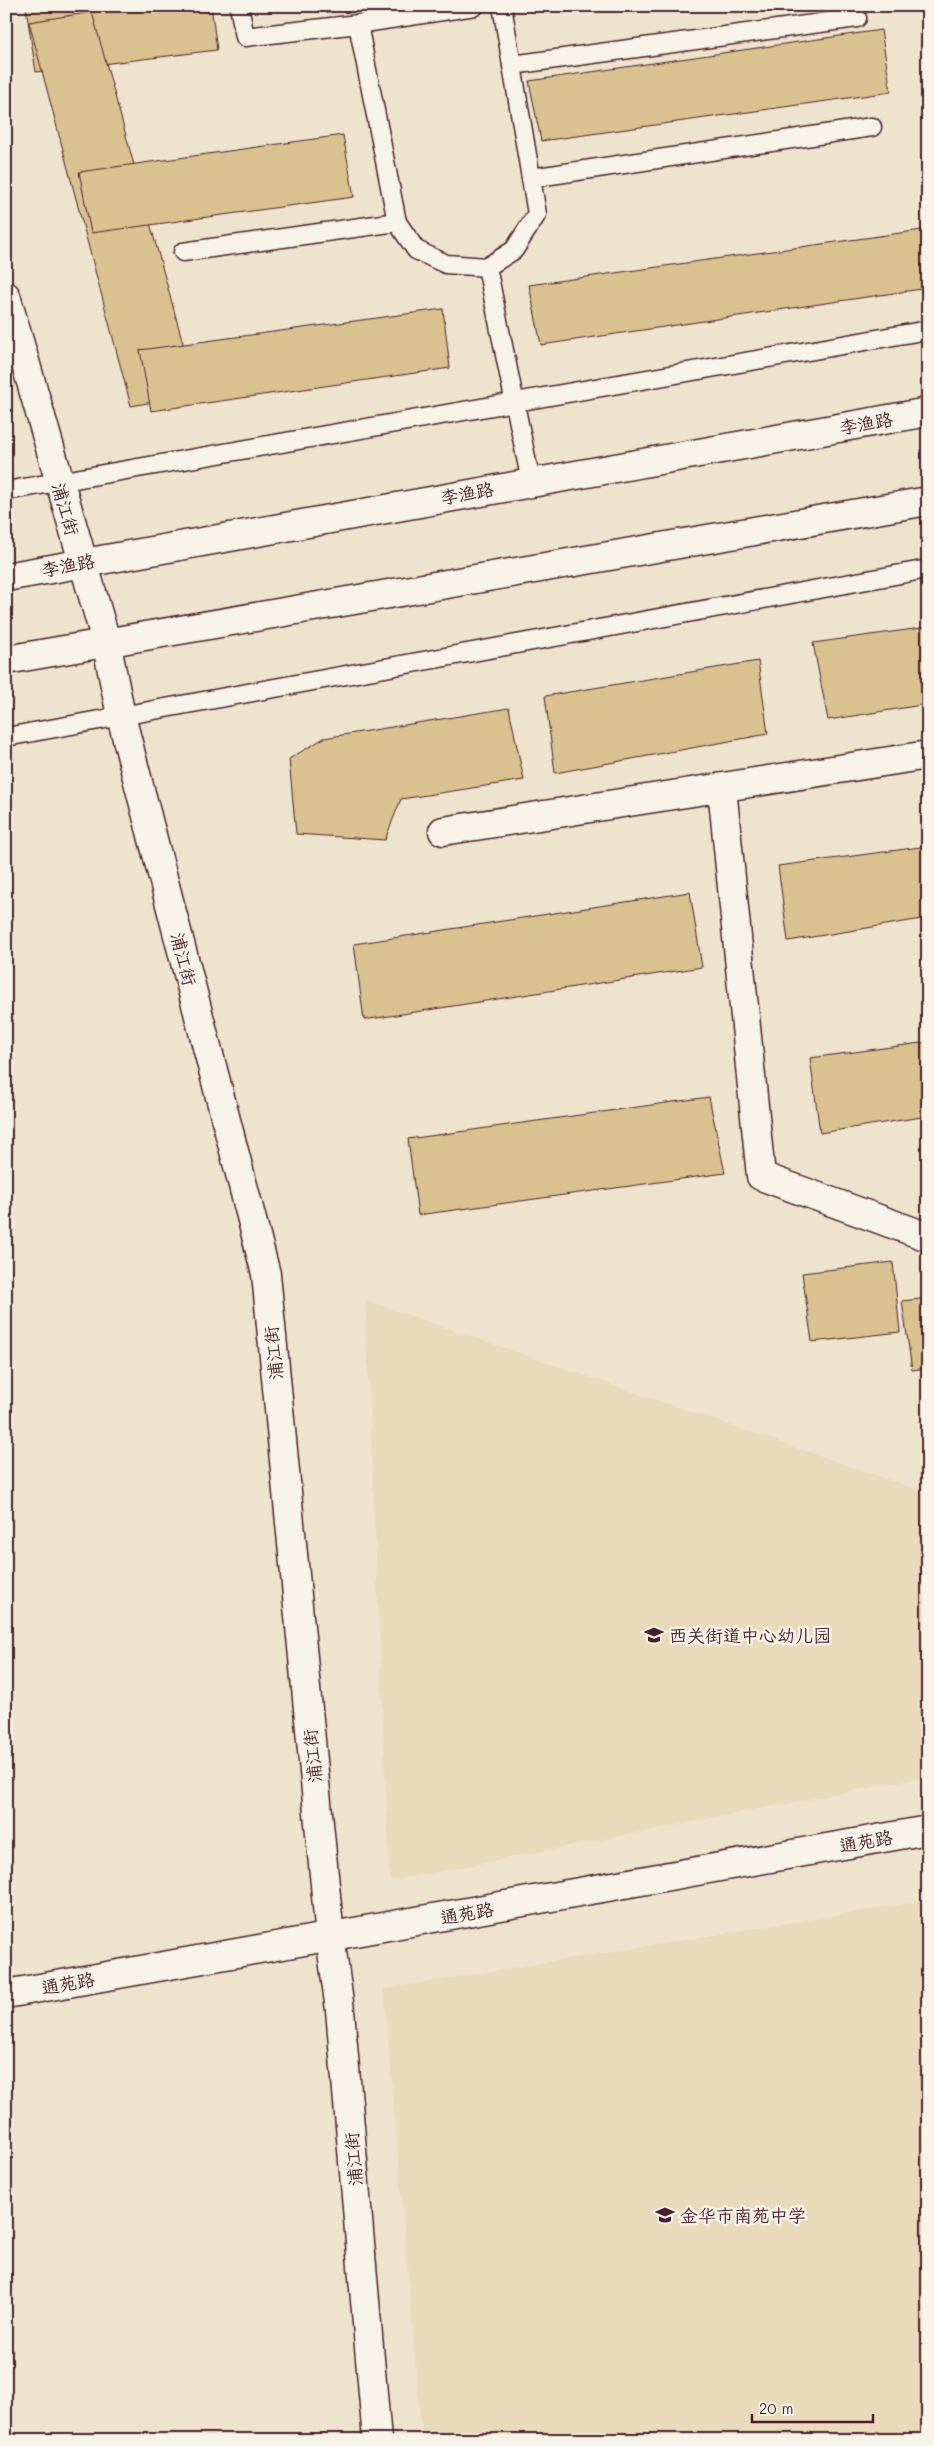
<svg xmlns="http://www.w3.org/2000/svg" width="934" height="2446" font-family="Mali,'LXGW WenKai TC',sans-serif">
	<rect width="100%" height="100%" fill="#eee4ce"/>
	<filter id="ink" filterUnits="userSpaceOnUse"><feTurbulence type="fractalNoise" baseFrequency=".02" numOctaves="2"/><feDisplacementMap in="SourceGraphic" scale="10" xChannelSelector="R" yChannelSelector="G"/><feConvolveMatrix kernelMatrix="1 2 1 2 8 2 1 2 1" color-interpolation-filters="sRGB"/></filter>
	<g filter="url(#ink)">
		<!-- built -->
		<g fill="#e8dabb">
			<polygon points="365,1300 928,1493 928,1776 390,1881"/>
			<polygon points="928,1900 928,2440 422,2440 384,1989"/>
		</g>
		<!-- building -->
		<g fill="#dac190" stroke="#4a1f2b">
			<polygon points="39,6 211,6 217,50 36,72 26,8"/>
			<polygon points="92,12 197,394 131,406 29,22"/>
			<polygon points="881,30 891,92 541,141 529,81"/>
			<polygon points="343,135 354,197 91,233 79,172"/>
			<polygon points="922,230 928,270 928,288 541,345 529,285"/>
			<polygon points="443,309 450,368 151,411 140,350"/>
			<polygon points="928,627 928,704 828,720 813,643"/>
			<polygon points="758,661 768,734 555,773 545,696"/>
			<polygon points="509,708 524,780 401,799 385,840 296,834 289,759 324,738"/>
			<polygon points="928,846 928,918 788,941 778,866"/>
			<polygon points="690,892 702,967 364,1020 354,944"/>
			<polygon points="928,1042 928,1116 820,1133 810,1058"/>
			<polygon points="709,1097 725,1173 418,1215 408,1139"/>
			<polygon points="893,1262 900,1332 812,1342 802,1273"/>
			<polygon points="928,1298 928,1368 912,1370 902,1301"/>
		</g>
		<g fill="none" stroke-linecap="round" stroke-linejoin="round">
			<!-- service casing -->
			<g stroke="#4a1f2b" stroke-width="21">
				<g id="service">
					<polyline points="239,6 245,37 358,24 475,6"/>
					<polyline points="358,24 397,222 416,250 446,264 487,267 514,250 537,214 502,6"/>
					<polyline points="512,65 857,18"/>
					<polyline points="531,178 872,127"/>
					<polyline points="183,252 397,222"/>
					<polyline points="487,267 531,482"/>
					<polyline points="6,491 928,330"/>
					<polyline points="6,737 928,569"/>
				</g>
			</g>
			<!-- minor casing -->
			<g stroke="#4a1f2b" stroke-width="31">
				<g id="minor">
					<polyline points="722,788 761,1176 928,1237"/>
					<polyline points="443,831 928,755"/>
				</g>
			</g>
			<!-- tertiary casing -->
			<g stroke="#4a1f2b" stroke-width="31">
				<g id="tertiary">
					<polyline points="6,296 106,641 121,716 266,1274 330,1937 340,2010 377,2440"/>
					<polyline points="6,1994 928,1830"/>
				</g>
			</g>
			<!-- secondary casing -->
			<g stroke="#4a1f2b" stroke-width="31">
				<g id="secondary">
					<polyline points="6,577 928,412"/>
					<polyline points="6,660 928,501"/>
				</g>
			</g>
			<!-- service -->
			<use href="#service" stroke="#f7f3e8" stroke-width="18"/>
			<!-- minor -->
			<use href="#minor" stroke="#f7f3e8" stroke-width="28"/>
			<!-- tertiary -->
			<use href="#tertiary" stroke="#f7f3e8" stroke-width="28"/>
			<!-- secondary -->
			<use href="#secondary" stroke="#f7f3e8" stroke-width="28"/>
		</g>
	</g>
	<!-- icons -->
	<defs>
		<g id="school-bare" transform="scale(1.5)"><path d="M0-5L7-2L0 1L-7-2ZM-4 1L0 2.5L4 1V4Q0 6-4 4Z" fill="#4a1f2b" stroke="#f7f3e8" stroke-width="2.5" paint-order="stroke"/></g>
	</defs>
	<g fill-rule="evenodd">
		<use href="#school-bare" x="654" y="1635"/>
		<use href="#school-bare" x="665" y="2215"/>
	</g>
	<g text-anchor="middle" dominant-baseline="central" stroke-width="5" stroke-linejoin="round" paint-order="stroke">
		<!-- street labels -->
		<g font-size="18" fill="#4a1f2b" stroke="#f7f3e8">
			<text transform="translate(866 423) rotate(-10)">李渔路</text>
			<text transform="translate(467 493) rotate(-10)">李渔路</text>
			<text transform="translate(66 509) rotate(74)">浦江街</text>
			<text transform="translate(68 565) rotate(-11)">李渔路</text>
			<text transform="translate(184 959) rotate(76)">浦江街</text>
			<text transform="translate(273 1353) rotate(-96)">浦江街</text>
			<text transform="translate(312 1756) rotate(-96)">浦江街</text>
			<text transform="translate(866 1841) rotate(-10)">通苑路</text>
			<text transform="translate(467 1913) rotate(-10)">通苑路</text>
			<text transform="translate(68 1983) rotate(-10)">通苑路</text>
			<text transform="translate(353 2159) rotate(-95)">浦江街</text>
		</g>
		<!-- poi labels -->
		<g font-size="18" fill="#4a1f2b" stroke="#f7f3e8" text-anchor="start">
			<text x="669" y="1635">西关街道中心幼儿园</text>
			<text x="680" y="2215">金华市南苑中学</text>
		</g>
	</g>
	<!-- margin -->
	<rect width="934" height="2446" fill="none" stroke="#f7f3e8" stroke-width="25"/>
	<rect x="12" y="12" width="909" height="2421" fill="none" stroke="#4a1f2b" stroke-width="2" filter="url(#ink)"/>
	<!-- scale -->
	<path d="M752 2414v8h121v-8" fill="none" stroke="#4a1f2b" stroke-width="2.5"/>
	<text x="759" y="2414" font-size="15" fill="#4a1f2b" stroke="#f7f3e8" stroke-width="4" paint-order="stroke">20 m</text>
</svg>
